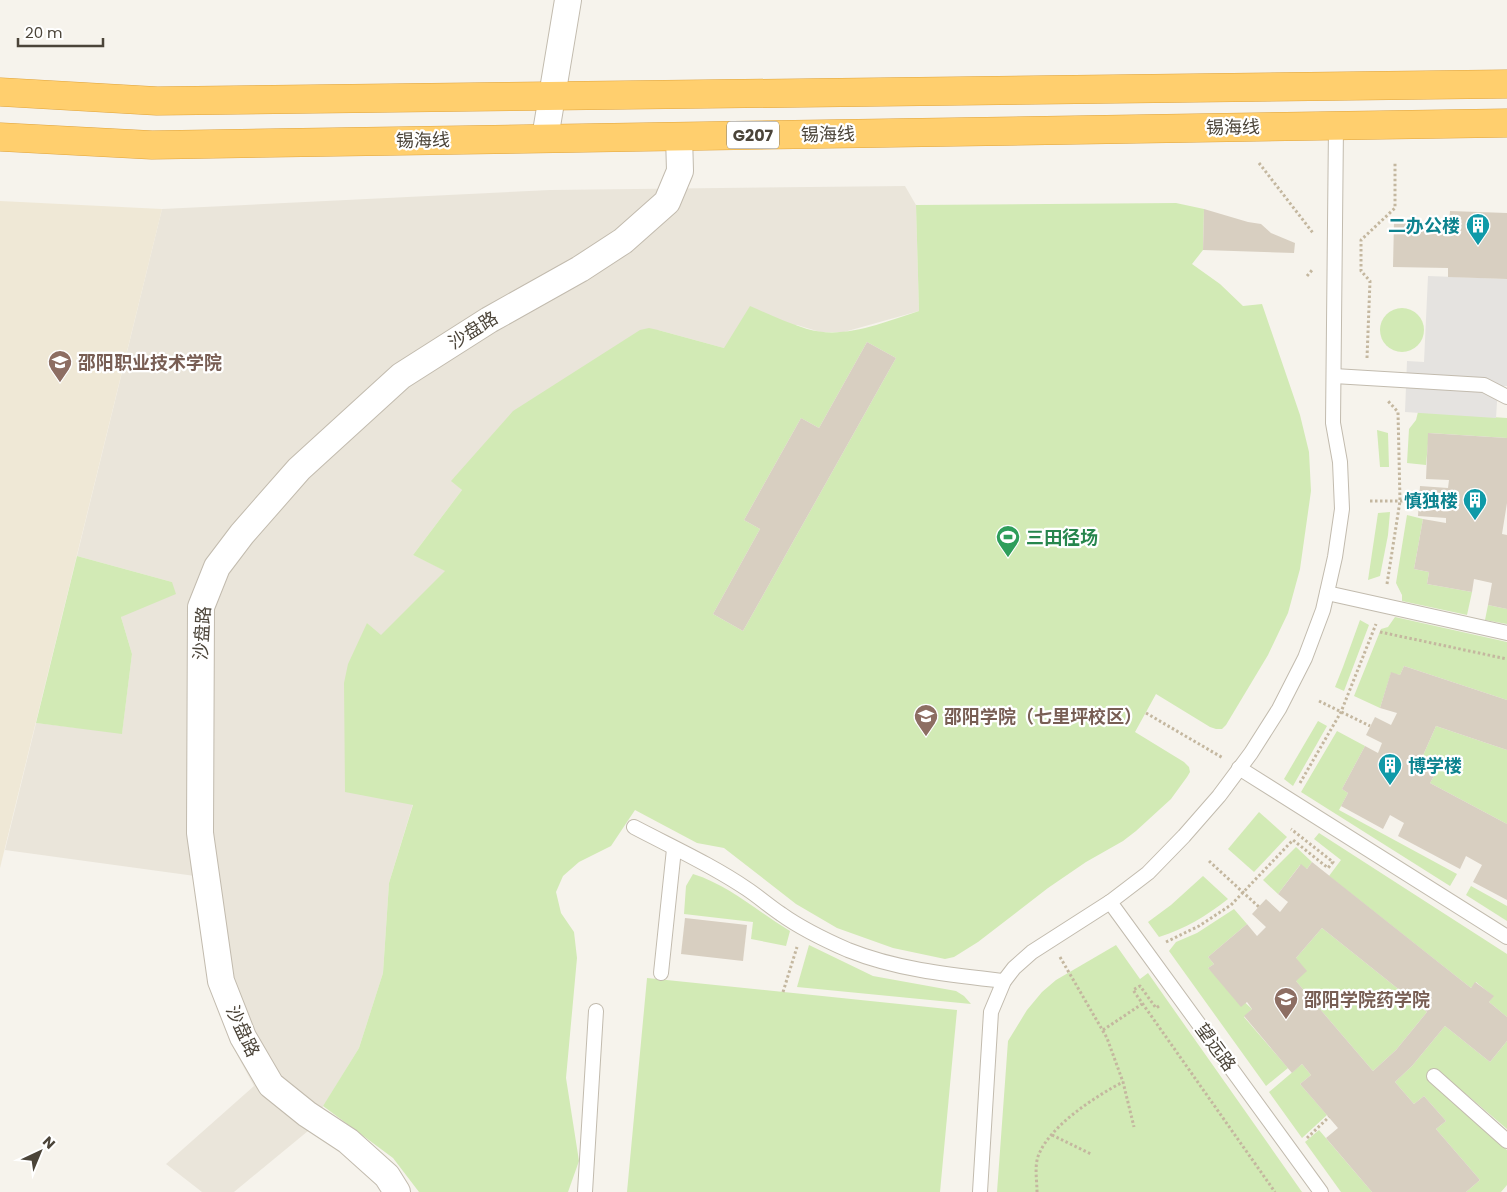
<svg xmlns="http://www.w3.org/2000/svg" width="1507" height="1192" font-family="Poppins,'Noto Sans SC',sans-serif">
	<rect width="100%" height="100%" fill="#f6f3ec"/>
	<!-- residential -->
	<polygon fill="#eae5da" points="905,186 916,205 919,311 844,332 820,332 797,325 724,348 658,330 452,480 462,490 413,555 446,571 381,636 367,623 413,804 389,883 383,973 359,1048 308,1131 234,1192 202,1192 166,1164 254,1086 230,1042 210,988 195,876 5,850 36,723 122,733 132,654 121,617 172,582 77,556 162,209 550,190"/>
	<!-- education -->
	<polygon fill="#efe8d6" points="0,201 162,209 0,868"/>
	<!-- green -->
	<g fill="#d2eab5" fill-rule="evenodd">
		<path d="M1176,203L1204,209L1203,250L1192,264L1220,284L1243,306L1262,304L1300,415L1309,452L1311,491L1300,569L1288,613L1268,655L1226,725L1222,729H1216L1210,727L1156,694L1135,732L1184,762L1189,767L1190,772L1187,777L1171,799L1136,831L1123,841L1086,862L1048,888L978,942L954,957L945,959L893,948L837,928L796,904L724,848L697,843L635,810L611,846L579,862L563,876L556,892L561,913L574,932L577,958L566,1078L579,1161L568,1192H419L393,1158L323,1106L359,1048L383,973L389,883L413,805L345,792L344,683L348,664L367,623L381,635L445,571L413,555L462,490L451,481L513,411L640,330L649,328L658,330L724,348L750,306C768,314 787,323 807,329C844,340 884,322 919,311L916,205ZM867,342L896,358L743,631L713,614L760,529L744,520L801,418L819,428Z"/>
		<circle cx="1402" cy="330" r="22"/>
		<polygon points="1418,412 1507,418 1507,438 1429,433 1426,465 1407,463 1409,429 1416,420"/>
		<polygon points="1377,430 1388,433 1389,467 1380,467"/>
		<polygon points="1390,512 1388,535 1380,576 1368,580 1378,513"/>
		<polygon points="1407,515 1423,519 1414,569 1429,572 1427,584 1472,592 1467,615 1402,601 1402,595 1396,583"/>
		<polygon points="77,556 172,582 176,594 121,617 132,654 122,734 36,723"/>
		<polygon points="1488,605 1507,609 1507,624 1485,620"/>
		<polygon points="1395,617 1507,642 1507,700 1404,666 1400,675 1391,673 1380,708 1354,696 1381,629 1388,627"/>
		<polygon points="1360,620 1369,625 1344,691 1335,687 1343,667"/>
		<polygon points="1318,721 1327,726 1293,786 1284,779"/>
		<polygon points="1436,726 1507,750 1507,824 1430,783 1438,769 1421,760"/>
		<polygon points="1337,731 1365,746 1342,789 1348,793 1339,810 1457,874 1450,886 1301,792"/>
		<polygon points="1259,812 1287,837 1254,872 1228,849"/>
		<polygon points="1319,833 1507,954 1507,1017 1489,1002 1493,996 1476,982 1471,988 1329,876 1341,860 1314,839"/>
		<polygon points="1296,847 1312,862 1307,869 1300,865 1278,894 1263,880"/>
		<path d="M693,874C729,885 758,912 790,931L786,946L751,939L753,922L684,914L686,886Z"/>
		<path d="M1203,876L1228,899C1206,916 1185,929 1159,937L1148,922L1171,905Z"/>
		<polygon points="1471,886 1507,906 1507,921 1466,895"/>
		<polygon points="1234,909 1247,924 1208,957 1214,964 1208,968 1252,1009 1244,1017 1288,1068 1266,1086 1169,951 1176,942 1197,933"/>
		<polygon points="1322,928 1427,1012 1396,1050 1373,1071 1296,981 1296,958"/>
		<polygon points="809,945 873,976 956,991 964,996 971,1004 797,987"/>
		<polygon points="1116,945 1140,979 1148,973 1302,1192 997,1192 1008,1041 1027,1010 1042,992 1056,980"/>
		<polygon points="647,978 957,1010 940,1192 627,1192"/>
		<polygon points="1445,1026 1490,1062 1507,1041 1507,1129 1466,1094 1457,1105 1507,1150 1507,1185 1501,1192 1466,1192 1480,1180 1436,1129 1446,1121 1424,1096 1414,1104 1395,1082 1412,1066"/>
		<polygon points="1302,1064 1311,1075 1300,1084 1327,1115 1302,1138 1269,1092"/>
		<polygon points="1319,1130 1372,1192 1341,1192 1305,1142"/>
	</g>
	<!-- parking -->
	<polygon fill="#e5e3e0" points="1428,276 1507,279 1507,386 1498,386 1496,418 1405,412 1407,361 1424,362"/>
	<!-- building -->
	<g fill="#d8cfc1" fill-rule="evenodd">
		<polygon points="1204,209 1248,222 1261,224 1271,233 1295,243 1294,253 1203,250"/>
		<polygon points="1450,211 1507,213 1507,279 1448,277 1448,268 1393,267 1394,222 1449,223"/>
		<polygon points="867,342 896,358 743,631 713,614 760,529 744,520 801,418 819,428"/>
		<polygon points="1428,433 1507,438 1507,503 1502,534 1507,535 1507,609 1488,605 1492,583 1474,579 1472,592 1427,584 1429,572 1414,569 1423,519 1446,523 1446,518 1418,516 1420,486 1448,488 1449,480 1426,479"/>
		<polygon points="1404,666 1507,700 1507,750 1436,726 1421,760 1438,769 1430,783 1507,824 1507,900 1473,882 1482,865 1466,856 1460,869 1398,836 1404,823 1390,815 1383,829 1341,806 1348,793 1342,789 1365,746 1378,753 1382,743 1366,735 1375,717 1391,725 1397,713 1380,708 1391,672 1400,675"/>
		<path d="M1312,862L1471,988L1475,982L1494,996L1489,1002L1507,1017V1041L1490,1062L1445,1026L1412,1066L1395,1082L1414,1104L1424,1096L1446,1121L1436,1129L1480,1180L1466,1192H1372L1326,1138L1338,1128L1300,1084L1311,1075L1302,1064L1292,1073L1244,1016L1252,1009L1247,1002L1241,1007L1208,968L1214,964L1208,957L1247,924L1257,936L1266,927L1252,914L1266,899L1280,912L1288,902L1278,894L1301,864L1307,869ZM1322,928L1427,1012L1396,1050L1373,1071L1296,981L1307,971L1296,958Z"/>
		<polygon points="685,918 747,925 743,961 681,954"/>
	</g>
	<g fill="none" stroke-linecap="round" stroke-linejoin="round">
		<!-- lane casing -->
		<g stroke="#c2bbae" stroke-width="16">
			<g id="lane">
				<polyline points="1334,376 1484,385 1507,397"/>
				<polyline points="1327,593 1507,633"/>
				<polyline points="1239,768 1507,937"/>
				<path d="M634,827C672,847 712,865 747,889C759,897 769,906 781,914C802,929 825,940 848,950C898,970 951,975 1004,981"/>
				<polyline points="1110,902 1321,1192"/>
				<polyline points="661,973 674,849"/>
				<polyline points="1434,1076 1507,1141"/>
				<polyline points="585,1192 596,1011"/>
				<polyline points="980,1192 991,1012 1004,981 1014,968 1032,952 1110,902 1148,873 1184,836 1219,796 1251,753 1279,709 1305,658 1323,610 1335,557 1342,509 1340,462 1333,423 1336,126"/>
			</g>
		</g>
		<!-- street casing -->
		<g stroke="#c2bbae" stroke-width="28">
			<g id="street">
				<polyline points="545,138 568,0"/>
				<polyline points="397,1192 387,1176 348,1141 307,1114 271,1085 243,1037 221,981 200,833 201,607 217,567 242,534 299,469 401,376 489,320 580,269 623,241 667,202 680,171 679,136"/>
			</g>
		</g>
		<!-- highway casing -->
		<g stroke="#e0a43c" stroke-width="29">
			<g id="highway">
				<polyline points="0,92 157,101 1507,84"/>
				<polyline points="0,137 152,145 1507,123"/>
			</g>
		</g>
		<!-- path -->
		<g stroke="#c4b79f" stroke-width="3" stroke-dasharray="2.5 2.5" stroke-linecap="butt">
			<polyline points="1259,163 1313,233"/>
			<polyline points="1307,276 1313,269"/>
			<polyline points="1367,358 1370,281 1361,271 1361,240 1395,208 1395,162"/>
			<polyline points="1370,501 1419,501"/>
			<polyline points="1387,584 1400,501 1398,412 1388,401"/>
			<polyline points="1380,632 1507,659"/>
			<polyline points="1319,701 1370,726"/>
			<polyline points="1146,713 1223,758"/>
			<polyline points="1300,783 1341,712 1376,624"/>
			<polyline points="1209,861 1259,907"/>
			<polyline points="1166,942 1199,926 1231,905 1293,840 1328,868 1333,862 1291,829"/>
			<polyline points="1060,957 1107,1038 1123,1082 1134,1127"/>
			<polyline points="783,992 797,947"/>
			<polyline points="1159,1006 1156,1008 1140,986 1133,990 1275,1192"/>
			<polyline points="1103,1030 1142,1004"/>
			<polyline points="1052,1135 1091,1154"/>
			<polyline points="1307,1138 1329,1117"/>
			<path d="M1037,1192C1037,1180 1034,1165 1039,1154C1051,1125 1096,1096 1123,1082"/>
		</g>
		<!-- lane -->
		<use href="#lane" stroke="#fff" stroke-width="14"/>
		<!-- street -->
		<use href="#street" stroke="#fff" stroke-width="26"/>
		<!-- highway -->
		<use href="#highway" stroke="#ffcf6e" stroke-width="28"/>
	</g>
	<!-- icons -->
	<defs>
		<g id="building-pin" transform="scale(1.25)"><path d="M0 17L-7.5 6A9.5 9.5 0 1 1 7.5 6Z" fill="#0f9aa8" stroke="#fff"/><path d="M-4-6H4V6H1V3H-1V6H-4ZM-2.5-4.3h1.7v1.8h-1.7ZM.8-4.3h1.7v1.8H.8ZM-2.5-1h1.7V.8h-1.7ZM.8-1h1.7V.8H.8Z" fill="#fff"/></g>
		<g id="university-pin" transform="scale(1.25)"><path d="M0 17L-7.5 6A9.5 9.5 0 1 1 7.5 6Z" fill="#8d6e63" stroke="#fff"/><path d="M0-5L7-2L0 1L-7-2ZM-4 1L0 2.5L4 1V4Q0 6-4 4Z" fill="#fff"/></g>
		<g id="stadium-pin" transform="scale(1.25)"><path d="M0 17L-7.5 6A9.5 9.5 0 1 1 7.5 6Z" fill="#2e9e5b" stroke="#fff"/><path d="M0-5a6.5 5 0 1 0 0 10a6.5 5 0 1 0 0-10ZM-3.5-1.8h7v3.6h-7Z" fill="#fff"/></g>
	</defs>
	<g fill-rule="evenodd">
		<use href="#building-pin" x="1478" y="225"/>
		<use href="#university-pin" x="60" y="362"/>
		<use href="#building-pin" x="1475" y="500"/>
		<use href="#stadium-pin" x="1008" y="537"/>
		<use href="#university-pin" x="926" y="716"/>
		<use href="#building-pin" x="1390" y="765"/>
		<use href="#university-pin" x="1286" y="999"/>
	</g>
	<g text-anchor="middle" dominant-baseline="central" stroke-width="4.5" stroke-linejoin="round" paint-order="stroke">
		<!-- shield labels -->
		<rect fill="#fff" stroke="#817c74" stroke-width="1" x="727" y="121.5" width="52" height="27" rx="4"/>
		<g font-size="16" font-weight="bold" fill="#4b4439">
			<text x="753" y="135">G207</text>
		</g>
		<!-- street labels -->
		<g font-size="18" fill="#4b4439" stroke="#fff">
			<text transform="translate(1233 127) rotate(-1)">锡海线</text>
			<text transform="translate(828 134) rotate(-1)">锡海线</text>
			<text transform="translate(423 140) rotate(-1)">锡海线</text>
			<text transform="translate(473 330) rotate(-32)">沙盘路</text>
			<text transform="translate(202 633) rotate(-86)">沙盘路</text>
			<text transform="translate(243 1031) rotate(65)">沙盘路</text>
			<text transform="translate(1216 1047) rotate(54)">望远路</text>
		</g>
		<!-- culture labels -->
		<g font-size="18" font-weight="bold" fill="#0d838f" stroke="#fff" text-anchor="end">
			<text x="1460" y="225">二办公楼</text>
			<text x="1458" y="500">慎独楼</text>
			<text x="1408" y="765" text-anchor="start">博学楼</text>
		</g>
		<!-- education labels -->
		<g font-size="18" font-weight="bold" fill="#785e54" stroke="#fff" text-anchor="start">
			<text x="78" y="362">邵阳职业技术学院</text>
			<text x="944" y="716">邵阳学院（七里坪校区）</text>
			<text x="1304" y="999">邵阳学院药学院</text>
		</g>
		<!-- leisure labels -->
		<g font-size="18" font-weight="bold" fill="#27864d" stroke="#fff" text-anchor="start">
			<text x="1026" y="537">三田径场</text>
		</g>
	</g>
	<!-- north arrow -->
	<g transform="translate(40 1152) rotate(44)" stroke="#ffffff" stroke-width="4" paint-order="stroke">
	<path d="M0-4L9 19L0 12L-9 19Z" fill="#4b4439"/>
	<text y="-8" font-size="14" font-weight="bold" text-anchor="middle" fill="#4b4439">N</text>
	</g>
	<!-- scale -->
	<path d="M18 38v8h85v-8" fill="none" stroke="#4b4439" stroke-width="2.5"/>
	<text x="25" y="38" font-size="15" fill="#4b4439" stroke="#ffffff" stroke-width="4" paint-order="stroke">20 m</text>
</svg>
